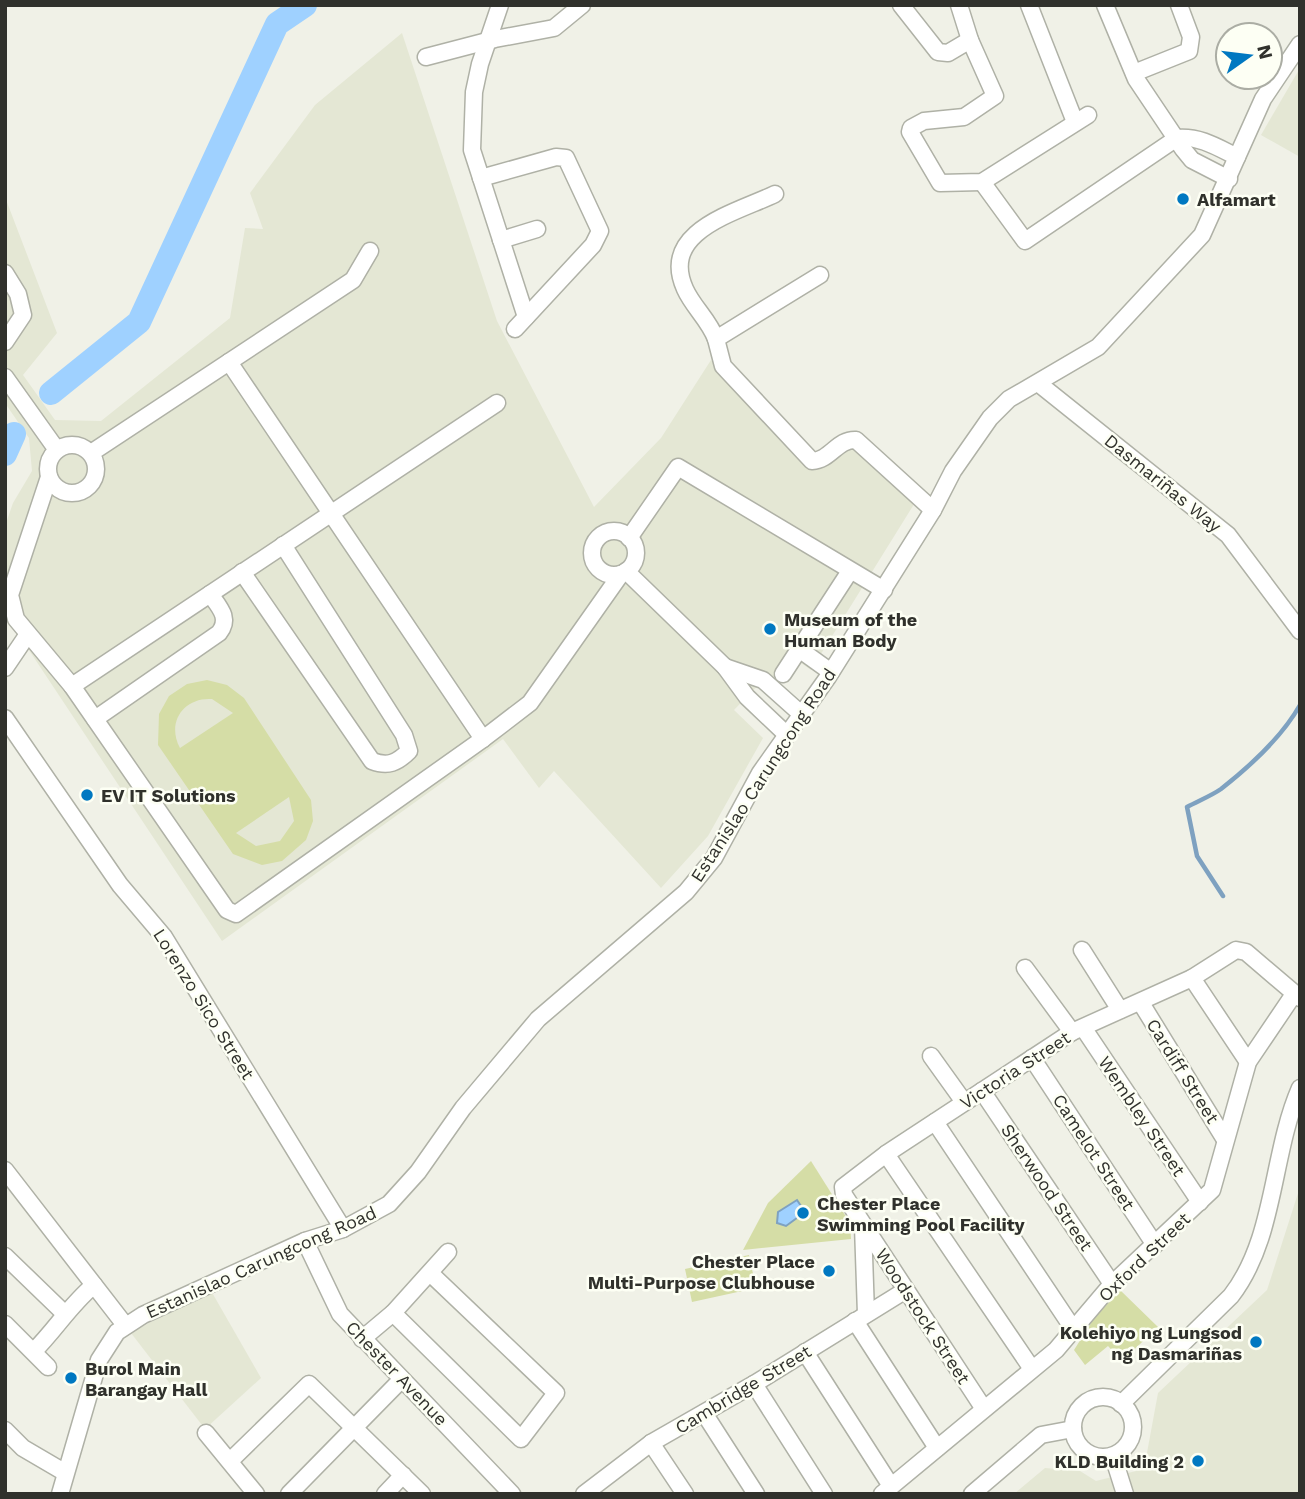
<svg xmlns="http://www.w3.org/2000/svg" width="1305" height="1499" font-family="'Work Sans',sans-serif">
	<rect width="100%" height="100%" fill="#f0f1e7"/>
	<!-- built -->
	<g fill="#e4e7d4">
		<polygon points="402,33 497,321 594,507 661,438 711,360 810,464 856,444 916,501 811,670 801,663 779,685 767,676 734,710 763,738 708,836 661,888 554,771 539,788 503,739 222,941 5,614 5,526 13,503 32,471 29,438 5,403 5,197 57,333 23,375 55,420 101,421 230,318 245,228 263,229 250,193 315,105"/>
		<polygon points="1300,68 1300,157 1261,135"/>
		<polygon points="1300,1187 1300,1494 1014,1494 1045,1468 1080,1471 1096,1481 1144,1469 1158,1393 1267,1290"/>
		<polygon points="210,1289 261,1378 205,1429 131,1333"/>
	</g>
	<!-- green -->
	<g fill="#d5dda6" fill-rule="evenodd">
		<path d="M207,680L227,685L244,698L311,800L313,821L306,840L282,861L262,865L233,854L158,745L159,714L169,696L187,684ZM212,699L233,713L180,748C166,722 184,697 212,699ZM289,797L294,821L280,841L256,846L236,833Z"/>
		<polygon points="811,1161 850,1223 851,1239 743,1250 768,1203"/>
		<polygon points="749,1255 756,1288 692,1302 685,1269"/>
		<polygon points="1120,1290 1158,1327 1122,1361 1108,1346 1085,1365 1074,1350 1093,1320"/>
	</g>
	<!-- water -->
	<polygon fill="#9fd1ff" stroke="#7ea1c0" stroke-width="2" points="797,1200 805,1212 786,1226 777,1223 778,1212"/>
	<g fill="none" stroke-linecap="round" stroke-linejoin="round">
		<!-- stream -->
		<path stroke="#7ea1c0" stroke-width="4.5" d="M1223,896L1197,856L1187,807C1198,801 1211,796 1221,789C1249,767 1282,737 1300,705"/>
		<!-- river -->
		<g stroke="#9fd1ff" stroke-width="24">
			<polyline points="51,393 139,322 277,24 305,5"/>
			<polyline points="5,454 14,434"/>
		</g>
		<!-- minor casing -->
		<g stroke="#afb1a6" stroke-width="19">
			<g id="minor">
				<polyline points="500,5 480,64 474,92 472,150 526,317"/>
				<polyline points="901,5 938,52 948,53 970,40"/>
				<polyline points="959,5 970,40 995,96 964,117 924,121 911,128 910,132 940,183 982,182 1088,115"/>
				<polyline points="1029,5 1075,122"/>
				<polyline points="1105,5 1136,79 1183,149 1192,160 1229,179"/>
				<polyline points="426,57 495,39 554,28 582,5"/>
				<polyline points="1134,73 1189,51 1191,37 1179,5"/>
				<polyline points="481,178 556,157 566,158 600,231 593,245 515,329"/>
				<path d="M982,182L1025,241L1177,138C1200,136 1217,147 1237,157"/>
				<polyline points="501,240 537,229"/>
				<polyline points="5,273 18,294 23,315 5,342"/>
				<path d="M820,275L716,339L723,366L812,461C831,460 837,439 856,440L933,510"/>
				<path d="M716,339C709,320 693,307 685,289C659,231 735,213 775,194"/>
				<polyline points="229,362 483,739"/>
				<polyline points="5,377 57,450"/>
				<polyline points="1038,383 1228,535 1300,631"/>
				<circle cx="72" cy="469" r="24"/>
				<polyline points="91,453 353,280 370,251"/>
				<polyline points="49,477 10,595 16,619 72,686 227,910 236,914 483,739 530,703 621,574"/>
				<circle cx="614" cy="553" r="22"/>
				<polyline points="629,538 678,467 884,590"/>
				<polyline points="626,571 725,667 747,697 786,734"/>
				<path d="M242,572L372,761C388,767 397,763 409,751L404,735L283,545"/>
				<polyline points="799,649 831,672"/>
				<polyline points="725,667 763,680 800,713"/>
				<polyline points="5,668 28,634"/>
				<polyline points="783,674 850,571"/>
				<polyline points="72,686 497,403"/>
				<polyline points="5,718 120,885 164,937 343,1229"/>
				<path d="M95,719L219,633C231,618 219,607 210,594"/>
				<polyline points="1082,950 1120,1010"/>
				<polyline points="1025,968 1072,1032"/>
				<polyline points="1192,978 1248,1062"/>
				<polyline points="1141,1003 1224,1138"/>
				<polyline points="1084,1029 1200,1202"/>
				<polyline points="931,1056 964,1102"/>
				<polyline points="1032,1058 1155,1245"/>
				<polyline points="982,1091 1112,1284"/>
				<polyline points="935,1122 1074,1330"/>
				<polyline points="886,1154 1032,1369"/>
				<polyline points="5,1170 125,1325"/>
				<polyline points="863,1226 866,1314"/>
				<polyline points="305,1241 340,1314 512,1494"/>
				<polyline points="5,1256 64,1313"/>
				<polyline points="393,1313 521,1439 556,1393 430,1273"/>
				<polyline points="855,1321 937,1448"/>
				<polyline points="5,1324 48,1367"/>
				<polyline points="362,1339 393,1313 448,1252"/>
				<path d="M34,1351C56,1329 70,1305 94,1285"/>
				<polyline points="805,1352 891,1486"/>
				<polyline points="754,1384 824,1494"/>
				<circle cx="1103" cy="1427" r="30"/>
				<path d="M1121,1404L1231,1296C1276,1238 1271,1155 1300,1088"/>
				<polyline points="984,1409 844,1195 843,1187 886,1154 1072,1032 1192,978 1236,950 1246,952 1300,998"/>
				<polyline points="704,1413 756,1494"/>
				<polyline points="5,1430 23,1448 64,1472"/>
				<polyline points="206,1433 256,1494"/>
				<polyline points="651,1443 685,1494"/>
				<polyline points="1113,1456 1125,1494"/>
				<polyline points="230,1461 309,1384 422,1494"/>
				<polyline points="60,1494 99,1360 117,1332 143,1315 305,1241 343,1229 389,1204 418,1172 463,1108 538,1019 686,892 714,858 760,773 828,677 933,510 953,471 990,418 1009,399 1098,347 1202,235 1263,99 1300,44"/>
				<polyline points="289,1494 402,1379"/>
				<polyline points="385,1494 403,1475"/>
				<polyline points="584,1494 651,1443 754,1384 906,1290"/>
				<polyline points="882,1494 1056,1350 1112,1284 1212,1190 1248,1062 1294,994"/>
				<polyline points="972,1494 1041,1435 1073,1429"/>
			</g>
		</g>
		<!-- minor -->
		<use href="#minor" stroke="#fff" stroke-width="16"/>
	</g>
	<!-- markers -->
	<g fill="#0078c1" stroke="#fdfff4" stroke-width="2.5">
		<circle cx="1183" cy="199" r="7"/>
		<circle cx="770" cy="629" r="7"/>
		<circle cx="87" cy="795" r="7"/>
		<circle cx="803" cy="1213" r="7"/>
		<circle cx="829" cy="1271" r="7"/>
		<circle cx="1256" cy="1342" r="7"/>
		<circle cx="71" cy="1378" r="7"/>
		<circle cx="1198" cy="1461" r="7"/>
	</g>
	<g text-anchor="middle" dominant-baseline="central" stroke-width="5" stroke-linejoin="round" paint-order="stroke">
		<!-- poi labels -->
		<g font-size="18" font-weight="bold" fill="#30312c" stroke="#fdfff4" text-anchor="start">
			<text x="1197" y="199">Alfamart</text>
			<text x="784" y="619">Museum of the<tspan x="784" dy="21">Human Body</tspan></text>
			<text x="101" y="795">EV IT Solutions</text>
			<text x="817" y="1203">Chester Place<tspan x="817" dy="21">Swimming Pool Facility</tspan></text>
			<text x="815" y="1261" text-anchor="end">Chester Place<tspan x="815" dy="21">Multi-Purpose Clubhouse</tspan></text>
			<text x="1242" y="1332" text-anchor="end">Kolehiyo ng Lungsod<tspan x="1242" dy="21">ng Dasmariñas</tspan></text>
			<text x="85" y="1368">Burol Main<tspan x="85" dy="21">Barangay Hall</tspan></text>
			<text x="1184" y="1461" text-anchor="end">KLD Building 2</text>
		</g>
		<!-- street labels -->
		<g font-size="18" fill="#30312c" stroke="#fdfff4">
			<text transform="translate(1163 483) rotate(39)">Dasmariñas Way</text>
			<text transform="translate(763 775) rotate(-57)">Estanislao Carungcong Road</text>
			<text transform="translate(204 1004) rotate(58)">Lorenzo Sico Street</text>
			<text transform="translate(1015 1070) rotate(-33)">Victoria Street</text>
			<text transform="translate(1183 1071) rotate(58)">Cardiff Street</text>
			<text transform="translate(1142 1116) rotate(56)">Wembley Street</text>
			<text transform="translate(1094 1152) rotate(57)">Camelot Street</text>
			<text transform="translate(1047 1187) rotate(56)">Sherwood Street</text>
			<text transform="translate(1144 1257) rotate(-44)">Oxford Street</text>
			<text transform="translate(261 1262) rotate(-24)">Estanislao Carungcong Road</text>
			<text transform="translate(923 1316) rotate(57)">Woodstock Street</text>
			<text transform="translate(397 1373) rotate(46)">Chester Avenue</text>
			<text transform="translate(743 1389) rotate(-31)">Cambridge Street</text>
		</g>
	</g>
	<!-- border -->
	<rect width="1305" height="1499" fill="none" stroke="#30312c" stroke-width="14"/>
	<!-- north arrow -->
	<g transform="translate(1249 56) rotate(76)"><circle r="33" fill="#fdfff4" stroke="#abada4" stroke-width="2"/>
	<path d="M0-5L12 26L0 18L-12 26Z" fill="#0078c1"/>
	<text y="-10" font-size="19" font-weight="bold" text-anchor="middle" fill="#30312c">N</text>
	</g>
</svg>
